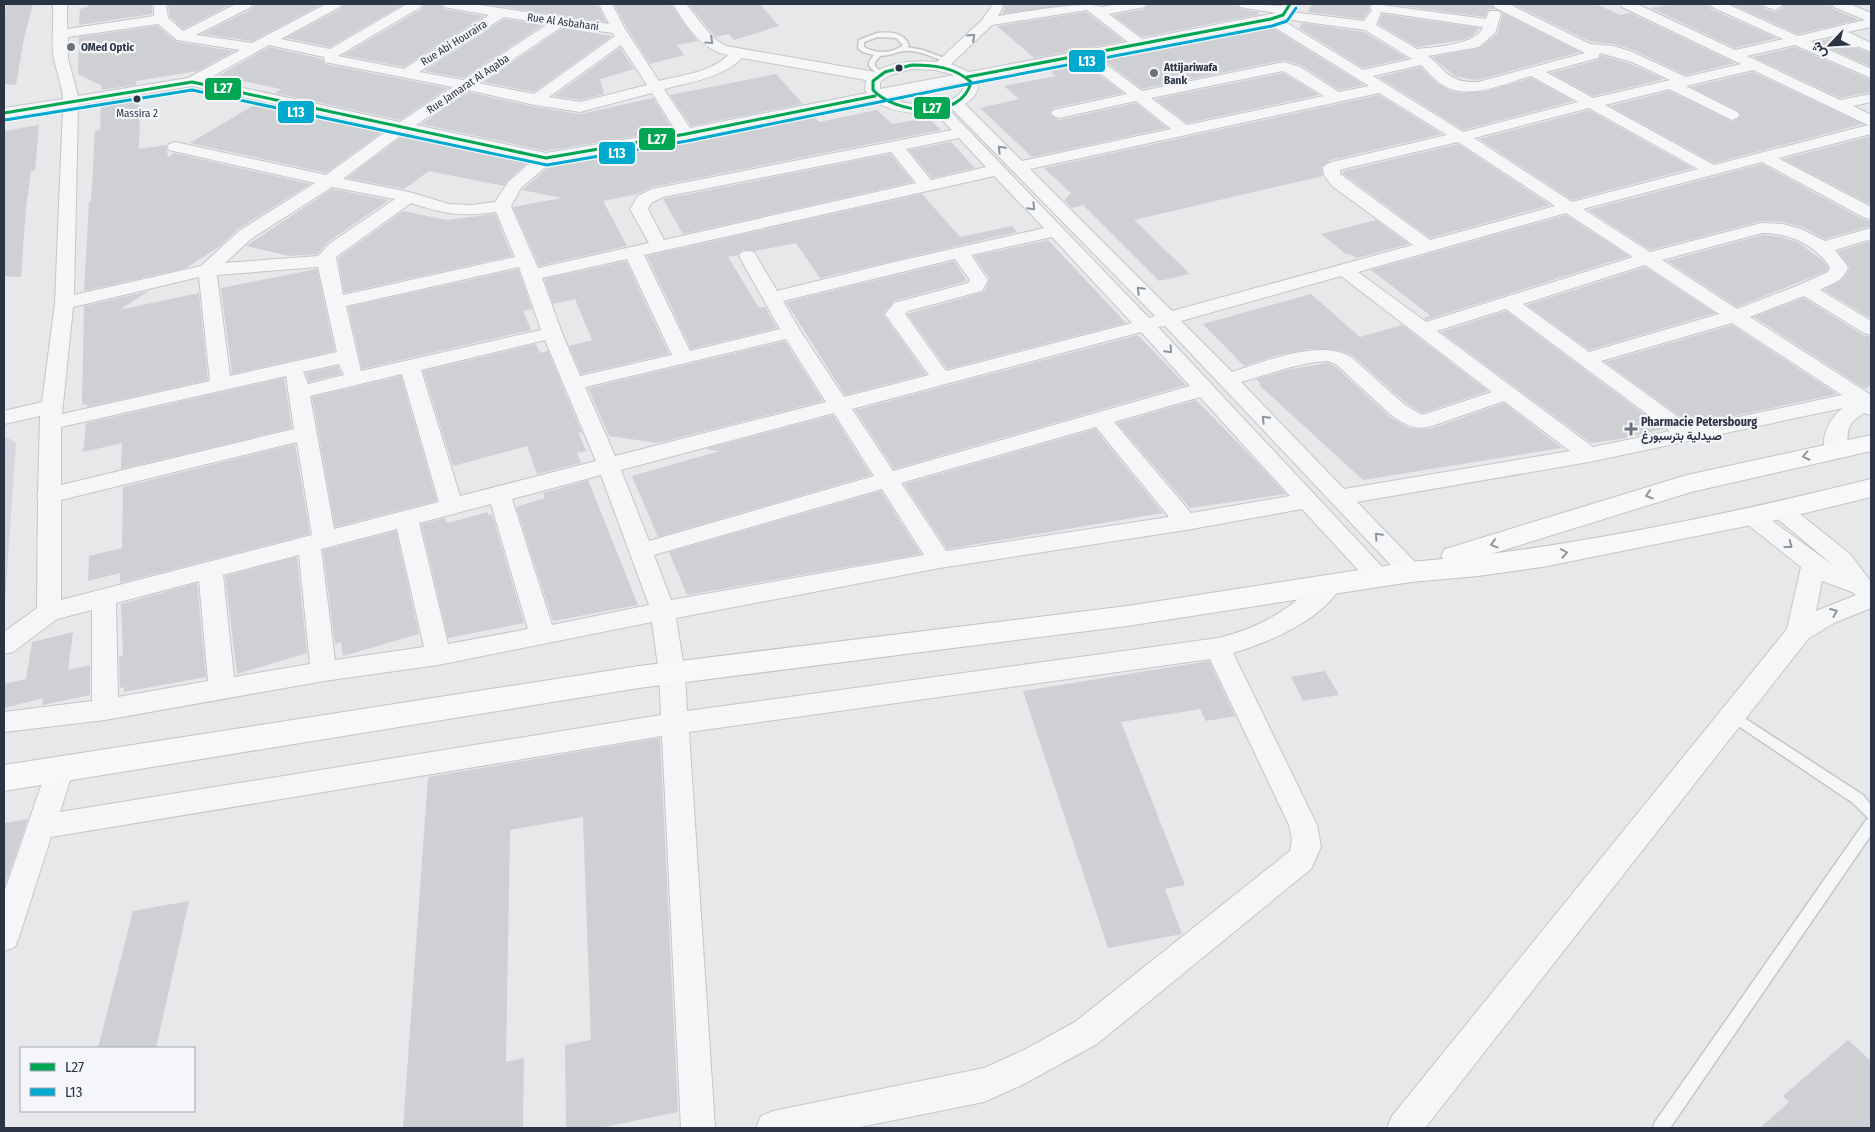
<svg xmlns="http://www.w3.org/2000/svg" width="1875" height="1132" font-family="'Fira Sans Condensed',Vazirmatn,sans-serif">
	<rect width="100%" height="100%" fill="#e6e8ea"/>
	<!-- built -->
	<polygon fill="#d4d7dd" points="4,436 16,443 5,603 4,604"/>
	<!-- building -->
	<g fill="#ced0d3">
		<polygon points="7,4 33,4 24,38 16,85 4,84 4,14"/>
		<polygon points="88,4 152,4 152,14 79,25 80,9 88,7"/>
		<polygon points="168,4 232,4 183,29 170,17"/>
		<polygon points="255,4 322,4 252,41 202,34 252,9"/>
		<polygon points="343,4 404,4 330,47 286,38 341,9"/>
		<polygon points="424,4 441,4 444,9 484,16 404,67 343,55 422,9"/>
		<polygon points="483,4 597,4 606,22"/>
		<polygon points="614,4 671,4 682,21 698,41 677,45 684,55 650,64 627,28"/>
		<polygon points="688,4 760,4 779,26 734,40 729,34 715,37"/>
		<polygon points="1003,4 1073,4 1002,14 1005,8"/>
		<polygon points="1148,4 1237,4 1240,9 1259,12 1257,15 1142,37 1113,15 1145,9"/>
		<polygon points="1312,4 1371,4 1368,7 1370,10 1363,19 1308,12"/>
		<polygon points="1386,4 1491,4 1494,9 1488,9 1485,17"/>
		<polygon points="1513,4 1596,4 1620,15 1630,13 1735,63 1686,75 1631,49 1614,44 1591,42"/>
		<polygon points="1672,4 1709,4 1711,9 1777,38 1735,48 1651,8"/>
		<polygon points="1731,4 1762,4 1765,9 1774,12 1783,8 1782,4 1830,4 1833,9 1859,20 1798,34"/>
		<polygon points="1086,12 1124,41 1034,58 997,26"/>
		<polygon points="1503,13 1580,52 1478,80 1456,77 1432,57 1480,48 1497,34"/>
		<polygon points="1382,14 1480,28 1472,36 1463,40 1417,47 1378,24"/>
		<polygon points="504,19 543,25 463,78 424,71"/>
		<polygon points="1302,23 1364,32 1407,58 1363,68 1299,28"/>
		<polygon points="157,26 177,42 234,51 197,71 136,81 136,85 101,90 102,86 78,74 79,37"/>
		<polygon points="1269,26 1364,85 1339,90 1301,65 1284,60 1142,89 1101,58"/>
		<polygon points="563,28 612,36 534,92 483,82"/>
		<polygon points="1833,38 1871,54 1871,67 1816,42"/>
		<polygon points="269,47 322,59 325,64 448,88 400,120 275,93 281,89 218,76"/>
		<polygon points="1795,47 1871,80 1871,92 1840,98 1753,57"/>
		<polygon points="620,48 634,69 600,79 604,94 580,100 554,96"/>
		<polygon points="1601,55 1631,64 1664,79 1593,96 1551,73 1598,60"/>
		<polygon points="1082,61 1123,93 1054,108 1049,113 1053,117 1059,120 1136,103 1167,128 1032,157 980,108 1019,99 1004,86 1056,76 1046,68"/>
		<polygon points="1420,67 1437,83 1451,91 1462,93 1486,91 1531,78 1573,101 1463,130 1378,77"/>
		<polygon points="1753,72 1863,124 1714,163 1610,106 1669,91 1733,122 1741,116 1738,111 1691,87"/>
		<polygon points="1283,73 1319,95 1187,123 1155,99"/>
		<polygon points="776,74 803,104 691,126 670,95"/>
		<polygon points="468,92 535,107 580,114 653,98 673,130 546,151 421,124"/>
		<polygon points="1379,95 1442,134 1331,160 1321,167 1323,176 1134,220 1190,274 1159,281 1083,205 1072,208 1064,200 1071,193 1044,168"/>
		<polygon points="138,97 140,112 139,149 166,145 168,157 174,153 310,184 238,229 220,246 186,268 84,291 89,202 91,202 95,131 100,130 101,103"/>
		<polygon points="259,102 385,130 326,173 190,143"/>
		<polygon points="877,110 892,124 928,118 941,130 652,187 637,194 603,201 627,246 539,266 513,207 562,198 522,190 552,164 686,141 812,115 819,122"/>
		<polygon points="1589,110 1693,168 1572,200 1479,139"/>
		<polygon points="39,125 35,171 31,171 26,208 21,277 4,276 4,131"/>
		<polygon points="405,134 529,161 508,180 504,186 429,171 404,189 347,178"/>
		<polygon points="1871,136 1871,205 1783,159"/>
		<polygon points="951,142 975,168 932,178 909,150"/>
		<polygon points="1458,144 1550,205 1430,238 1342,173 1344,171"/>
		<polygon points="890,154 913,182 683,234 663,199"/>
		<polygon points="1762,164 1864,220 1871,221 1871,226 1825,239 1802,227 1783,222 1761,221 1650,250 1588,210"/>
		<polygon points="332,189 389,200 328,242 317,254 289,256 246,246"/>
		<polygon points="922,194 960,237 1012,226 1017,232 820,278 796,243 755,251 742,250 738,255 728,257 759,308 765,307 777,328 691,349 647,256"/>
		<polygon points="403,211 446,220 495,214 512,256 344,293 338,258"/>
		<polygon points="1566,215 1629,256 1426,320 1424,318 1431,316 1371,270"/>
		<polygon points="1376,220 1409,244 1357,258 1350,254 1346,254 1321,234"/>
		<polygon points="1762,235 1781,237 1799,243 1822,260 1828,267 1827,271 1737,307 1667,261"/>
		<polygon points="1048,240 1126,323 947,369 907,314 984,292 990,279 974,256"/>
		<polygon points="1871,241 1871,319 1824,290 1842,280 1850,268 1838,251"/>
		<polygon points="626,261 669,354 581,374 569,346 592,340 575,299 553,304 544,279"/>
		<polygon points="954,261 967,281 894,301 883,314 926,374 845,395 786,302"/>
		<polygon points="1645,267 1715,313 1589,350 1527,305"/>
		<polygon points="317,269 335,351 232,374 221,288"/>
		<polygon points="518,269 532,309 523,311 531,330 362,369 348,307"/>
		<polygon points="149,291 119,310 199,293 208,380 87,407 87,404 82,405 84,306"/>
		<polygon points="1311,294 1360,337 1402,325 1488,391 1422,413 1406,403 1352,355 1338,350 1308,349 1275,356 1244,366 1203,324"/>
		<polygon points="1804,298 1863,335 1871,337 1871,385 1865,389 1754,317"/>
		<polygon points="1506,311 1664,429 1620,439 1591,443 1441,332"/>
		<polygon points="1732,325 1837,394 1692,425 1605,362"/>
		<polygon points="1138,335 1186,385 894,469 855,410"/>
		<polygon points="785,341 823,401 658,443 609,436 588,388"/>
		<polygon points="536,344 540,353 548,351 582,433 578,432 586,451 577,453 581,463 537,474 527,446 453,466 423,371"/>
		<polygon points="1328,363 1336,367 1390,417 1408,427 1419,429 1430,429 1504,403 1562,448 1363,480 1259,385 1261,384 1256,379 1291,369"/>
		<polygon points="338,366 341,374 309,382 306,373"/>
		<polygon points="401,376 437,501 335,527 312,397"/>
		<polygon points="284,378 292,428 121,469 122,443 83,452 86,423"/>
		<polygon points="1196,400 1250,455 1286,494 1190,508 1117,423"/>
		<polygon points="833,415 871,475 658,537 632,476 720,451 705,449"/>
		<polygon points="1095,429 1163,513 947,549 904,484"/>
		<polygon points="295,444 310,534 120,583 120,573 88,581 89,556 122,548 123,487"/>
		<polygon points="588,480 638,605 553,621 516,507 545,498 543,493"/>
		<polygon points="881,491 921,554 687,595 669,552"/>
		<polygon points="488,512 488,515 492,514 524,623 448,638 421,524 445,518 447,523"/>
		<polygon points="396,531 419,634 343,656 341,642 335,644 323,550"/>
		<polygon points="297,557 307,653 237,674 225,576"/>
		<polygon points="197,583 206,677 124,692 124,687 120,688 119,657 123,656 121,604"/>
		<polygon points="73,632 68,670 90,665 90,695 42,705 43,698 4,708 4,684 26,679 32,642"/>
		<polygon points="1209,661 1235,716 1206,721 1200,709 1121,722 1185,885 1165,889 1182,934 1108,948 1023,691"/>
		<polygon points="1325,671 1339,695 1303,701 1291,677"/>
		<polygon points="660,738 678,1112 599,1128 566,1128 565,1045 591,1040 583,817 510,830 506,1062 524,1058 523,1128 403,1128 428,777"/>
		<polygon points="28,819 4,888 4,823"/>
		<polygon points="189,901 156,1048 98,1048 133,911"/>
		<polygon points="1848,1040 1871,1061 1871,1128 1760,1128 1789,1102 1783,1096"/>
	</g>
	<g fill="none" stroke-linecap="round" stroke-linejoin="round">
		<!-- lane casing -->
		<g stroke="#c4c6c8" stroke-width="3">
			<g id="lane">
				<path d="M877,33C890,32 903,32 909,45L907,47L922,50L950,60L947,62C934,58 917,49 904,51C896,52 889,56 880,56L875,62V66L883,74L878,75L869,66V62L874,55L863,52L858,48L859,40ZM878,37L896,38L903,45C892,54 876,54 864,47V42Z"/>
				<polygon points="1732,710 1863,795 1871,805 1871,835 1670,1128 1653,1128 1655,1122 1866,820 1869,819 1853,803 1728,719 1726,715 1728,711"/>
			</g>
		</g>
		<!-- street casing -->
		<g stroke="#c4c6c8" stroke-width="2">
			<g id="street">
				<path d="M53,4H67V29L154,16V4H166L168,18L183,31L236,4H252L251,7L196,35L252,43L326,4H341L340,7L281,39L330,49L407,4H422L421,7L338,56L404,69L489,15L449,8L444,7L443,4H472L609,24L599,4H612L625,29L659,81C682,75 712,72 728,55C703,51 685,25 673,4H686L712,37L726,46L875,72C892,61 918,60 937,62L982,20L993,4H1001L1003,7L998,16C1018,13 1087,0 1101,7L1120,4H1146L1145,7L1109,14L1142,39L1276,13L1245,8L1240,7L1239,4L1282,6L1284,4H1296L1292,12L1364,21L1372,10L1370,7L1374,4L1486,19L1489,11H1499L1501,14L1495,33L1479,47L1428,56C1448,72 1449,83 1478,82L1585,53L1494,7L1493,4H1509L1590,44L1613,46L1630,51L1686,77L1741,64L1622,7L1621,4H1637L1735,50L1783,39L1712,7L1711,4H1727L1798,36L1865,20L1834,7L1832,4H1850L1871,13V27L1848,32L1871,43V52L1833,36L1810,41L1871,69V78L1795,45L1747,56L1840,100L1871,94V102L1853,106L1871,115V134L1778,158L1871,207V219L1865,218L1762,162L1583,209L1650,252L1761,223L1783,224L1801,229L1825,241L1871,228V239L1835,250L1848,267C1843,282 1833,283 1820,290L1871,321V335L1864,333L1804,296L1750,317L1871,395V415L1864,413C1838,429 1854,437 1843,455L1835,457L1827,455C1818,440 1830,417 1843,408L1589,462L1357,502L1419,566L1423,572L1419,578L1411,580L1403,578L1165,326L1158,327L1387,572L1391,578L1387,584L1379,587L1371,584L1302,509L1186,530L940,568L676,618L685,674L687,711L1218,638C1247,631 1274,619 1297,600C1306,594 1314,582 1324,578C1329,576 1333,577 1339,579L1342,585C1322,620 1270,642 1233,653L1317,825L1321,847L1311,869L1097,1044L1022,1085L984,1102L855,1128H756L761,1116L773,1111L984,1068L1024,1050L1075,1022L1290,851L1292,839L1289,825L1210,659L689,732L715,1128H681L662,736L51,837L19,937L15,947L4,951V893L50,760L60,757L70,760L74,768L60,812L661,715L659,674L652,622L438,665L324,681L105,720L4,732V712L92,701V610L57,619L13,652L4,654V632L37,608L38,499L37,496L38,493L40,416L4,424V411L42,402L55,303L63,108L4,118V108L63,99C62,85 57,73 54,59C51,41 54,23 53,4ZM1087,10L1128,42L969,72L951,64L992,25ZM1381,12L1483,27C1477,45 1434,47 1417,49L1376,25ZM504,17L548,24L463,80L419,72ZM1284,19L1365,30L1412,59L1363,70L1282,20ZM158,24L177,40L240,50L188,78L78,96L68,58V37ZM1269,24L1369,86L1339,92L1300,67L1284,62L1142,91L1096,57ZM563,26L613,33L615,36L534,94L478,83ZM269,45L324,57L325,62L330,63L453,87L400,122L206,80ZM621,45L647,85L580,102L549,97ZM1600,53L1632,62L1670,80L1593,98L1546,72L1598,58ZM742,58L866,80L865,90L867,93L690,128L664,89C691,82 722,78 742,58ZM1082,59L1127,94L1054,110L1051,113L1054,116L1059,118L1136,101L1171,129L1022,161L965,104C973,99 979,92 978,82L977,80ZM1421,65C1427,71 1434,79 1441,84C1467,102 1505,83 1531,76L1578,102L1463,132L1373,76ZM912,69L936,70L954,75L880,89V82L890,75ZM1753,70L1868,125L1714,165L1605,105L1669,89L1732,120L1737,118L1740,115L1737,112L1686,86ZM1283,71L1324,96L1187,125L1151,98ZM963,82C967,102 930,106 916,104C907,104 898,101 890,97ZM192,86L389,129L326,175L175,142L169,144L167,147L169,150L315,183L239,231L201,266L74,295L78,105ZM468,90L535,105L580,112L652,93L676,131L546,153L416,125ZM1379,93L1447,135L1332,162L1325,165L1323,168L1324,175L1332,186L1413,245L1172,311L1030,169ZM874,100C891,113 915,114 935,113L952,130L652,189L638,196L630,209L649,243L538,268L511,206L521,188L551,162L686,139ZM1589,108L1698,169L1572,202L1474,138ZM952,109L1155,316L1149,318L949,110ZM405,132L533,160L509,181L495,202L472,205L449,204L409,192L343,179ZM959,138L986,167L931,180L906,149ZM1458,142L1555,206L1430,240L1340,174V170L1343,169ZM891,152L916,183L664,240L648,209L651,203L663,197ZM994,176L1044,228L886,264L777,291L754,252L748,251L742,252L739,256L780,329L690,351L644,255ZM332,187L395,199L329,244L318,256L225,263L251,239ZM411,203C446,214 460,217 496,212L515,257L343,295L336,257ZM1566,213L1633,257L1426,322L1358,272ZM1762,233C1789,233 1814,244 1830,267L1828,272L1799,285L1737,309L1662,260ZM1052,237L1132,323L946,371L905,314L908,311L982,291L988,280L971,255ZM627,259L672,355L580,376L562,333L542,278ZM955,259L970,280L968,283L894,303L885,314L929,375L844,397L801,332L783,301ZM1645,265L1719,314L1589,352L1523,304ZM318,267L337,352L230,376L217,275ZM519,267L541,330L361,371L346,306ZM1341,276L1492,392L1422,415L1405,405L1351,357C1319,338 1264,362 1232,372L1181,321ZM199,277L210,381L62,414L73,307ZM1506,309L1670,431L1593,447L1437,331ZM1732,323L1842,395L1692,427L1601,361ZM1141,332L1190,386L893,471L852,409ZM786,339L826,402L615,456L585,387ZM545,340L596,461L460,496L421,370ZM1315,362L1328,361L1337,365L1391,415C1402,423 1415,430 1429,427L1504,401L1570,451L1344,489L1241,382L1291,367ZM339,364L344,375L308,384L303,372ZM402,374L439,502L334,529L310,396ZM286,376L294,429L61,485V427ZM1200,397L1290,496L1191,513L1114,422ZM834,413L874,476L649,541L621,470ZM1096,427L1169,517L946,551L901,483ZM297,442L312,535L61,600V500ZM601,475L649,605L552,625L512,499ZM882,489L924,555L671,600L654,555ZM491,504L528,629L448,644L419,523ZM397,529L424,647L335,660L321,549ZM299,555L310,664L234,677L223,575ZM199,581L208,681L118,697L116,603Z"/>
				<polygon points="1764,4 1780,4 1782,6 1775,10 1766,7"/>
				<path d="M1781,502L1789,505L1851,555L1871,582V608L1834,623L1808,639L1425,1128H1387L1392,1116L1787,629L1801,567L1743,521L1740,516L1743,511L1751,508L1759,511L1834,566L1773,515L1770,510L1773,505ZM1822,581L1852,592L1856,595L1816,611Z"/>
			</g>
		</g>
		<!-- primary casing -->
		<g stroke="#c2c5c8" stroke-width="2">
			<path id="primary" d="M1871,435V451L1691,492L1491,554C1619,537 1746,510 1871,479V497L1781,519L1542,567L1478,576L1411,582L1127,626L639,688L4,791V765L639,666L1127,606L1411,562L1443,559L1441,556L1445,549L1687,475Z"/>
		</g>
		<!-- lane -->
		<use href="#lane" fill="#f5f6f7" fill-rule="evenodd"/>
		<!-- street -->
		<use href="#street" fill="#f5f6f7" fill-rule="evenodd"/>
		<!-- primary -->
		<use href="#primary" fill="#f8f8f8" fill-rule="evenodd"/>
		<!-- bus-1 casing -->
		<g stroke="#f4f6f9" stroke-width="5.5">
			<g id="bus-1">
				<path d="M912,65C934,65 954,67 971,82C962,121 895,114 873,90V81L885,72Z"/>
				<polyline points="967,77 1271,19 1283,15 1290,4"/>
				<polyline points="4,113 192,82 546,158 686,134 875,96"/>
			</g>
		</g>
		<!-- bus-2 casing -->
		<g stroke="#f4f6f9" stroke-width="5.5">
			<polyline id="bus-2" points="5,120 192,90 547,165 687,141 968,84 1272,26 1287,21 1296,8"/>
		</g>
		<!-- bus-1 -->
		<use href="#bus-1" stroke="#00a651" stroke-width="3"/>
		<!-- bus-2 -->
		<use href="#bus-2" stroke="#00a9ce" stroke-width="3"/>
	</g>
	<!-- one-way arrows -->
	<defs><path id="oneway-chevron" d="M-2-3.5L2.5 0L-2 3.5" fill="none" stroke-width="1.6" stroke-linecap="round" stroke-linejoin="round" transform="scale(1.25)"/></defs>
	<g stroke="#90959e">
		<use href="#oneway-chevron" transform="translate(972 37) rotate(-43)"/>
		<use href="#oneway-chevron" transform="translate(710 41) rotate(42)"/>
		<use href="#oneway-chevron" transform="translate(1001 149) rotate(-135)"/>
		<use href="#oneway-chevron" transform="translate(1032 207) rotate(46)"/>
		<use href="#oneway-chevron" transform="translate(1140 290) rotate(-135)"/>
		<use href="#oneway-chevron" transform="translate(1169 350) rotate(47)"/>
		<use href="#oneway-chevron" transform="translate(1265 419) rotate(-134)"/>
		<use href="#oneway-chevron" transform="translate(1378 536) rotate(-133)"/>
		<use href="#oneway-chevron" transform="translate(1789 545) rotate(37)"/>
		<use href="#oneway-chevron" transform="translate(1834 612) rotate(-24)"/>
	</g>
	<g stroke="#92969e">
		<use href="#oneway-chevron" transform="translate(1806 456) rotate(168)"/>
		<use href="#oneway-chevron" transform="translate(1649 495) rotate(163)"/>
		<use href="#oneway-chevron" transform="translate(1494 544) rotate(163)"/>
		<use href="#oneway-chevron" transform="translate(1564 553) rotate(-11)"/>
	</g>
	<!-- markers -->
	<g fill="#6c737f" stroke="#f4f6f9" stroke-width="2">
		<circle cx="71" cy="47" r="5"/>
		<circle cx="1154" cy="73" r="5"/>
		<path d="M1628.5 421.5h5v5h5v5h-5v5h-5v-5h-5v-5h5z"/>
	</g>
	<g fill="#2b3445" stroke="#f4f6f9" stroke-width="2">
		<circle cx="899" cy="68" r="4.5"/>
		<circle cx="137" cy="99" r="4.5"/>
	</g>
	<g text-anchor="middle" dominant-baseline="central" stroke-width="4.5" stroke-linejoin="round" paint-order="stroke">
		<!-- far-street labels -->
		<g font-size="11" fill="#2b3445" stroke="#f4f6f9">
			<text transform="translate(563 22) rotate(8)">Rue Al Asbahani</text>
			<text transform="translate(454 43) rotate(-32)">Rue Abi Houraira</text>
			<text transform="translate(468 84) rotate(-34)">Rue Jamarat Al Aqaba</text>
		</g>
		<!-- far-poi labels -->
		<g font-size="11" font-weight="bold" fill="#2b3445" stroke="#f4f6f9" text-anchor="start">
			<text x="81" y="47">OMed Optic</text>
			<text x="1164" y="67">Attijariwafa<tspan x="1164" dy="13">Bank</tspan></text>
		</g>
		<!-- bus labels -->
		<g font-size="11" fill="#2b3445" stroke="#f4f6f9">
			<text x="137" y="113">Massira 2</text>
		</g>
		<!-- poi labels -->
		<g font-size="12" font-weight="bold" fill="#2b3445" stroke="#f4f6f9" text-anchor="start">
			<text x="1641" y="422">Pharmacie Petersbourg<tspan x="1641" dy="14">صيدلية بترسبورغ</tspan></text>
		</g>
	</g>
	<g stroke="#f4f6f9" stroke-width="2">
		<rect x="1068" y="49" width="38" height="24" rx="5" fill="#00a9ce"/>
		<rect x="204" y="77" width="38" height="24" rx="5" fill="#00a651"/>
		<rect x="913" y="96" width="38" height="24" rx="5" fill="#00a651"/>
		<rect x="277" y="100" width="38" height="24" rx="5" fill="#00a9ce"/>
		<rect x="638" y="127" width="38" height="24" rx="5" fill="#00a651"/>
		<rect x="598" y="141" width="38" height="24" rx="5" fill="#00a9ce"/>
	</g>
	<g font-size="14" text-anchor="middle" font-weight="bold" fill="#fff">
		<text x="1087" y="66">L13</text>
		<text x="223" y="93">L27</text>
		<text x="932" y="113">L27</text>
		<text x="296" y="117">L13</text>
		<text x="657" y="144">L27</text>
		<text x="617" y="158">L13</text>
	</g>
	<!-- border -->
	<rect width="1875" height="1132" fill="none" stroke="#2b3445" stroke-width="10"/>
	<!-- legend -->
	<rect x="20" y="1047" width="175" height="65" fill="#f4f6f9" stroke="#a4a8b1"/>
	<rect x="30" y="1063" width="25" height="8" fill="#00a651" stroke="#a4a8b1"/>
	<text x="65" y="1072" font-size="15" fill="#2b3445">L27</text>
	<rect x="30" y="1088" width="25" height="8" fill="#00a9ce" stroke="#a4a8b1"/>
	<text x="65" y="1097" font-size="15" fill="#2b3445">L13</text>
	<!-- north arrow -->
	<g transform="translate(1830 45) rotate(245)" stroke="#f4f6f9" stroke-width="4" paint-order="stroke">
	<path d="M0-4L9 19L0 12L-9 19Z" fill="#2b3445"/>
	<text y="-8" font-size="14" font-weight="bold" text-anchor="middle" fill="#2b3445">ش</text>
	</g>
</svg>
